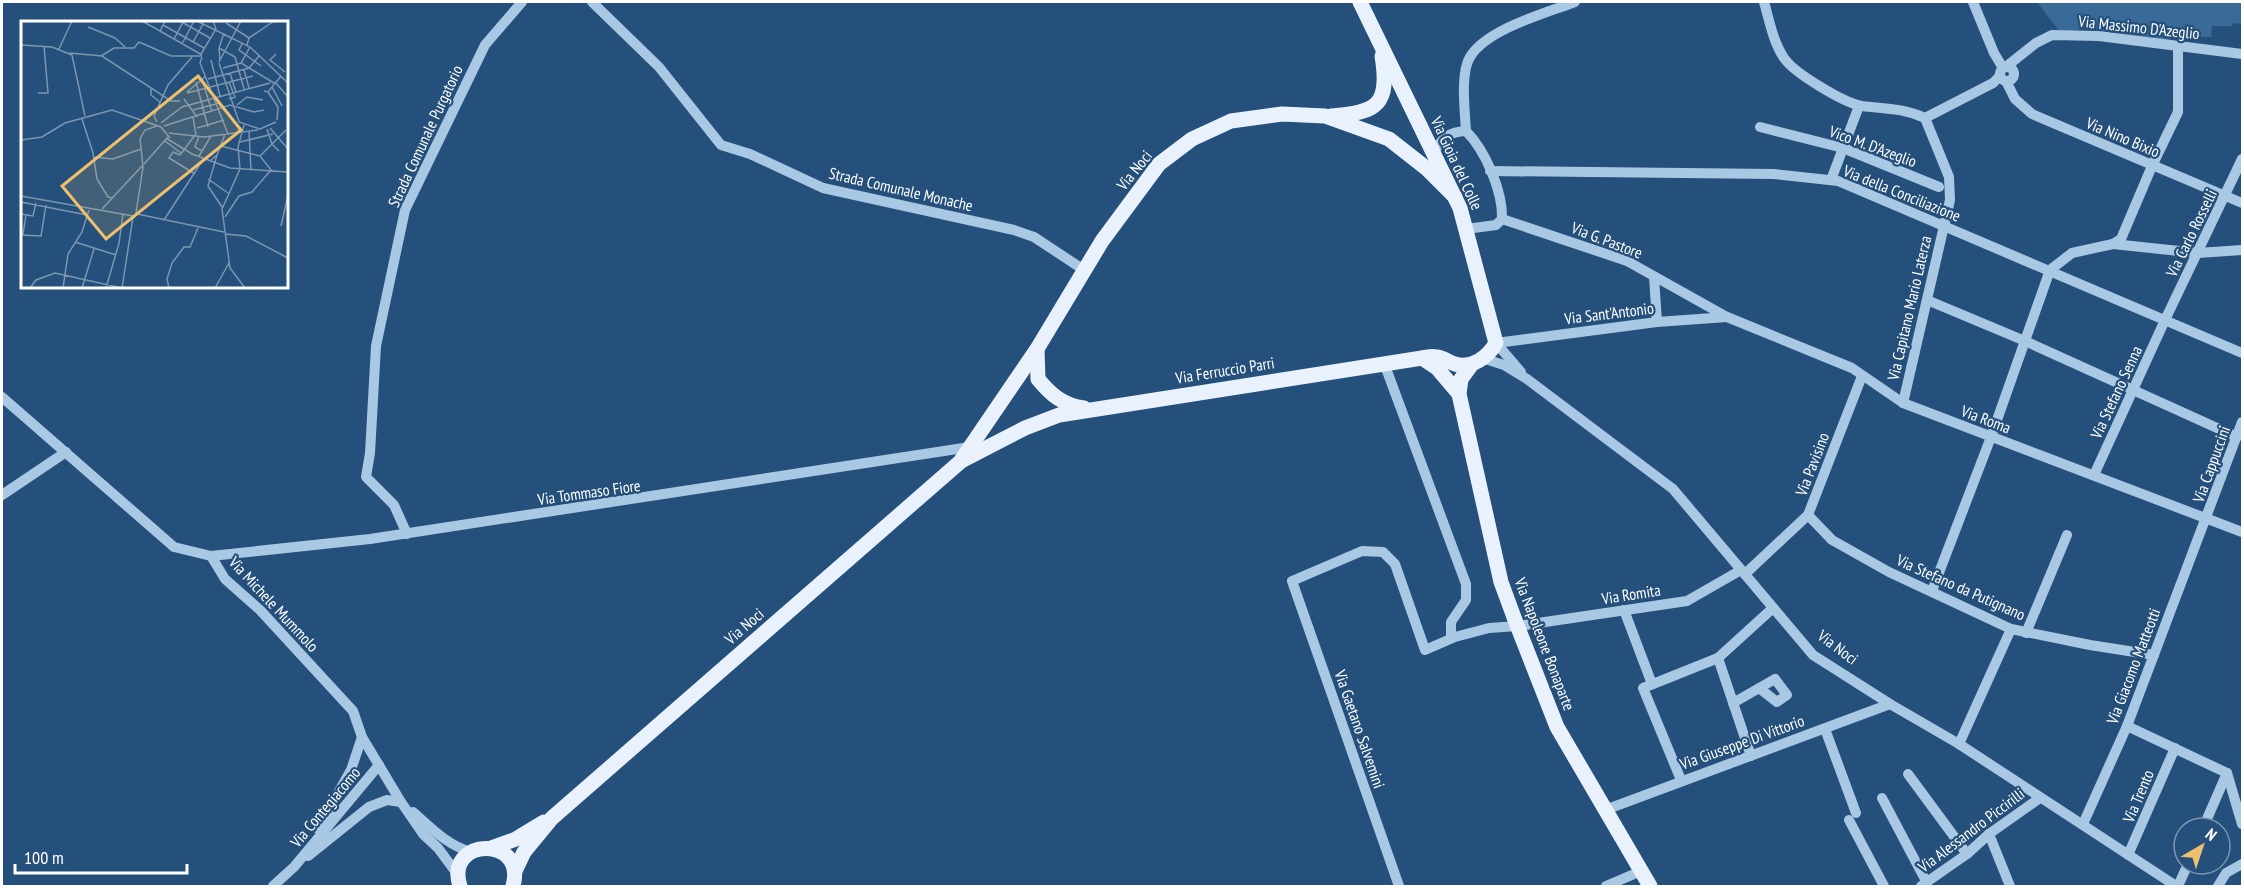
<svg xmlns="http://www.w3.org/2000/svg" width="2244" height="888" font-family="'PT Sans Narrow',sans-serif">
	<rect width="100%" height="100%" fill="#25507b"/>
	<!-- green -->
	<polygon fill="#396b99" points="2037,2 2242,2 2242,24 2233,23 2232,26 2212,26 2211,37 2199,37 2199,31 2170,28 2169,40 2086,28 2061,33"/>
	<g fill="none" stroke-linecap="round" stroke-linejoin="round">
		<!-- minor -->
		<g stroke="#a9c8e4" stroke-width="10">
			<polyline points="592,2 659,67 721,145 750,154 823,188 1014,230 1034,237 1084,270"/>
			<path d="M1764,2C1769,19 1773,42 1784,58C1794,73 1844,103 1862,106C1884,109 1904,108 1925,118L1993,83L2000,76"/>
			<polyline points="1973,2 1994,53 2003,68"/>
			<polyline points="2007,66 2036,43 2052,35 2099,36 2242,54"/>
			<circle cx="2007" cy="74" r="7"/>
			<polyline points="2006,81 2015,99 2032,114 2242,203"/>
			<polyline points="1760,127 1843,148 1939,187"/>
			<path d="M1466,131C1465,112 1460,73 1470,57C1487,29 1546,13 1575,2"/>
			<path d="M1433,154C1442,138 1448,132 1466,131C1485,150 1503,191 1502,219L1496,225L1466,229"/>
			<polyline points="1490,171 1774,174 1838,181 2242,353"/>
			<polyline points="1831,180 1859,106"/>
			<polyline points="1502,219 1627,261 1727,317 1852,368 1903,403 2242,532"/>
			<polyline points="2113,244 2198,253 2242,250"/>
			<polyline points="1654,277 1657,322"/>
			<polyline points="1927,300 2025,341 2237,437"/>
			<polyline points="1496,343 1657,322 1727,317"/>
			<polyline points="1496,343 1521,372"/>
			<polyline points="1482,358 1504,365 1527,379 1673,489 1813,655 1890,704 1959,744 2176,886"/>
			<polyline points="1384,363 1466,584 1466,600 1451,622 1451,638"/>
			<polyline points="2,397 174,547 211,556 370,539 970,447"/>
			<polyline points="1903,403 1950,200 1949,177 1925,118"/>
			<polyline points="2094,475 2165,320 2242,159"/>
			<polyline points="2,495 66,452"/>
			<polyline points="1808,515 1832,540 1889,572 2011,629 2090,645 2154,655"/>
			<polyline points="407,534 394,505 366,477 370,453 376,346 405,210 485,45 522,2"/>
			<polyline points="211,556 225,579 260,610 353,711 362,737 401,802 423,834 438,848 458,875"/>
			<polyline points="1745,574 1808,515 1862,376"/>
			<polyline points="1932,591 1991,437 2050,270 2072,253 2113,244 2121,239 2152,166 2178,112 2178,46"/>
			<polyline points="1624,610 1652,684"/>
			<polyline points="2026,633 2067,535"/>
			<polyline points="1718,658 1751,756"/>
			<polyline points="1733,703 1775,679 1787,695 1777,702 1759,688"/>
			<polyline points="2127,726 2227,773"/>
			<polyline points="1825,729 1856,813"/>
			<polyline points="1959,744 2011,629"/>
			<polyline points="2227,773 2242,824"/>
			<polyline points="1908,774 1967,854"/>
			<polyline points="1681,780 1643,688 1718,658 1773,608"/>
			<polyline points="1882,798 1927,883"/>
			<polyline points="1605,810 1890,704"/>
			<path d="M413,812C431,828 447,845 471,852"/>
			<polyline points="1849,820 1884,886"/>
			<polyline points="2083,824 2127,726 2242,422"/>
			<polyline points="2203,828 2227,773"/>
			<polyline points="318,829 351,770 362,737"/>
			<polyline points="1989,834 2010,886"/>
			<polyline points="2128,855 2175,748"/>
			<polyline points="308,856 369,807 387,800 401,802"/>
			<polyline points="273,886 294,867 379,765"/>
			<polyline points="1399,886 1292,581 1362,551 1383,552 1395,564 1425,650 1455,637 1489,628 1518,626 1687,601 1741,570"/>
			<polyline points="1606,886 1641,871"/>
			<polyline points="1921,886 1967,854 1989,834 2040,798"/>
			<polyline points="2178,886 2188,864"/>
			<polyline points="2218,886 2226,873 2242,864"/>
		</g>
		<!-- major -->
		<g stroke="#e9f2fc" stroke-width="15">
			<path d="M1331,116C1378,113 1390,104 1382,56"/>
			<path d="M1037,349L1038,379C1051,395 1063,405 1084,408"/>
			<polyline points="1422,358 1437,368 1459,394"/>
			<polyline points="1472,364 1461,379 1459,394 1501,582 1515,620 1557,727 1650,886"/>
			<path d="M963,460L1025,428L1059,415L1422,358C1426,357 1432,356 1437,357C1443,358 1449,362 1455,364C1472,369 1488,357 1496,343L1460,208L1360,2"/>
			<polyline points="491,848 516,839 544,822"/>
			<polyline points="515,871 524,852 552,818 960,462 1037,349 1102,241 1159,164 1192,139 1231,121 1282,114 1325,116 1389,139 1426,168 1455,197"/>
			<path d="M460,886C444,837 527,835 513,886"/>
		</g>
	</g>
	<g text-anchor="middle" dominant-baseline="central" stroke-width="4.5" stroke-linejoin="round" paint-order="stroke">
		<!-- street labels -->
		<g font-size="16" fill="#fff" stroke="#25507b">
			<text transform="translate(2139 27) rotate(6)">Via Massimo D'Azeglio</text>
			<text transform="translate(425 136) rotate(-65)">Strada Comunale Purgatorio</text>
			<text transform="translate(2123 137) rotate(23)">Via Nino Bixio</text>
			<text transform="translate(1873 146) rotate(20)">Vico M. D'Azeglio</text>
			<text transform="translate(1457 163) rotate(65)">Via Gioia del Colle</text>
			<text transform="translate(1134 170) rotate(-51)">Via Noci</text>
			<text transform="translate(901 189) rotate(13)">Strada Comunale Monache</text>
			<text transform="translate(1902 193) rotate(22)">Via della Conciliazione</text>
			<text transform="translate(2191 233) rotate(-64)">Via Carlo Rosselli</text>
			<text transform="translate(1607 240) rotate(21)">Via G. Pastore</text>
			<text transform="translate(1909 308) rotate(-77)">Via Capitano Mario Laterza</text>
			<text transform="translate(1609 313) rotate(-7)">Via Sant'Antonio</text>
			<text transform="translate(1225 370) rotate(-9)">Via Ferruccio Parri</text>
			<text transform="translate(2116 392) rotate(-65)">Via Stefano Senna</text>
			<text transform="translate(1986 419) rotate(21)">Via Roma</text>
			<text transform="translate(1812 464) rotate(-69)">Via Pavisino</text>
			<text transform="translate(2211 464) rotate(-70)">Via Cappuccini</text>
			<text transform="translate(589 492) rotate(-8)">Via Tommaso Fiore</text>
			<text transform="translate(1961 587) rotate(24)">Via Stefano da Putignano</text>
			<text transform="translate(1631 594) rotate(-9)">Via Romita</text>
			<text transform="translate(274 604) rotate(47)">Via Michele Mummolo</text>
			<text transform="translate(744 626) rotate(-41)">Via Noci</text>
			<text transform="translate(1545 644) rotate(69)">Via Napoleone Bonaparte</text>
			<text transform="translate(1838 647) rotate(37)">Via Noci</text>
			<text transform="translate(2133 666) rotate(-69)">Via Giacomo Matteotti</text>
			<text transform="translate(1360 729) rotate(71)">Via Gaetano Salvemini</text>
			<text transform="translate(1742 742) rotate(-20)">Via Giuseppe Di Vittorio</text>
			<text transform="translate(2138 796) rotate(-67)">Via Trento</text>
			<text transform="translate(325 807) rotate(-50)">Via Contegiacomo</text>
			<text transform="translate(1971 830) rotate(-37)">Via Alessandro Piccirilli</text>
		</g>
	</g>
	<!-- overview -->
	<g transform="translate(21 21)">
		<rect width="267" height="267" fill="#25507b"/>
		<path fill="none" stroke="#7c96b0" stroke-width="1.5" d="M121,0L139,10L144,0M159,0L189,17M176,0L229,26L267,62M205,2L228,17M142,4L183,27M67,6L94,17L104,26M139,10L181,34M153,18L162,1M172,21L182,3M161,23L173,0M221,23L218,29L240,45M0,24L31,26L51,34L64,95M226,24L228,17L253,0M198,27L214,36M38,28L51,0M48,32L81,35L150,80H159M180,33L195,8L192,0M255,33L249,39L264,51M80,35L93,27H113L118,21L150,35H181M181,36L179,42L207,113M214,36L223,68M190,39L199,75M199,40L198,27L203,12M198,41L220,0M198,42L218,101L239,108L255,101M220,42L253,62M202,47L220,42L229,26M223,49L228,67M209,52L215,71M181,58L191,91M187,58L228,47L238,35M175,61L187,106M208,61L214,76L208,78M254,61L267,76M251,66L261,85M130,67V74L139,81M243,70L247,71L260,55M166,71L185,55M247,71L257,86L256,99M17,72H27L23,25M166,72L232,55M163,78L176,96M216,84L226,76L242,79M172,89L198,82M172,96L175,114M61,98L72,132L76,158L87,176L92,177M136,101L133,95L147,64L171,36M140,102L161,86L249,62M223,104L217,126L219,148L201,188L209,247L224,267M143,105L209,84L233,91L243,89M176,107L203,99M249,107L267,128M246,108L251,123L258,130M228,110L230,150M148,112L183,116L237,109M178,115L174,126L181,130M145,117L171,133L209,147L267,151M0,119L21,116L44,102L91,89L140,106L149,117M144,120L160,132M219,121L252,113M200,125L239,135M196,134L204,113M178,135L190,115M239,135L265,109M73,136L92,138L120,128M190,139L196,134L187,165L201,186M123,143L147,116M174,153L148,137L152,131L159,134L174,114M187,158L207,172M0,175L112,195M0,181L66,194M81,188L121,145M115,192L122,146L119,118L124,109L136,105M0,193L12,195L15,182M116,193L203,211M204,196L218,175L231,171L250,149L239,135M143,199L183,137M260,205L267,174M2,213L5,194M204,213L225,215L267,237M0,214L20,215L25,184M54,221L95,234M9,267L15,259L34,252L101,267M42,267L47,233L61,211L68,189M61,267L73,228M85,267L98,222L102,193M101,267L112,196M148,267L146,258L151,242L163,226H169L177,207M194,267L208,242"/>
		<path fill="#eec06e" fill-opacity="0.15" stroke="#eec06e" stroke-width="3" d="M177,55L220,109L85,218L41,165Z"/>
		<rect width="267" height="267" fill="none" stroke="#fff" stroke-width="3"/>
	</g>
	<!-- border -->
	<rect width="2244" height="888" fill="none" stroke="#ffffff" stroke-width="6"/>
	<!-- north arrow -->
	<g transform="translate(2202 846) rotate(39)"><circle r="28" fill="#25507b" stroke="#7c96b0" stroke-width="1.5"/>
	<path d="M0-4.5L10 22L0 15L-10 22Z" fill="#eec06e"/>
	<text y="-9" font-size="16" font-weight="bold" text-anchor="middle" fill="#ffffff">N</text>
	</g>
	<!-- scale -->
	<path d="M15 864v9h172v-9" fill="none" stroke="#ffffff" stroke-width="3"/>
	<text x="24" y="864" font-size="18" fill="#ffffff" stroke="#25507b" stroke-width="4.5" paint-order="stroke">100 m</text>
</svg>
